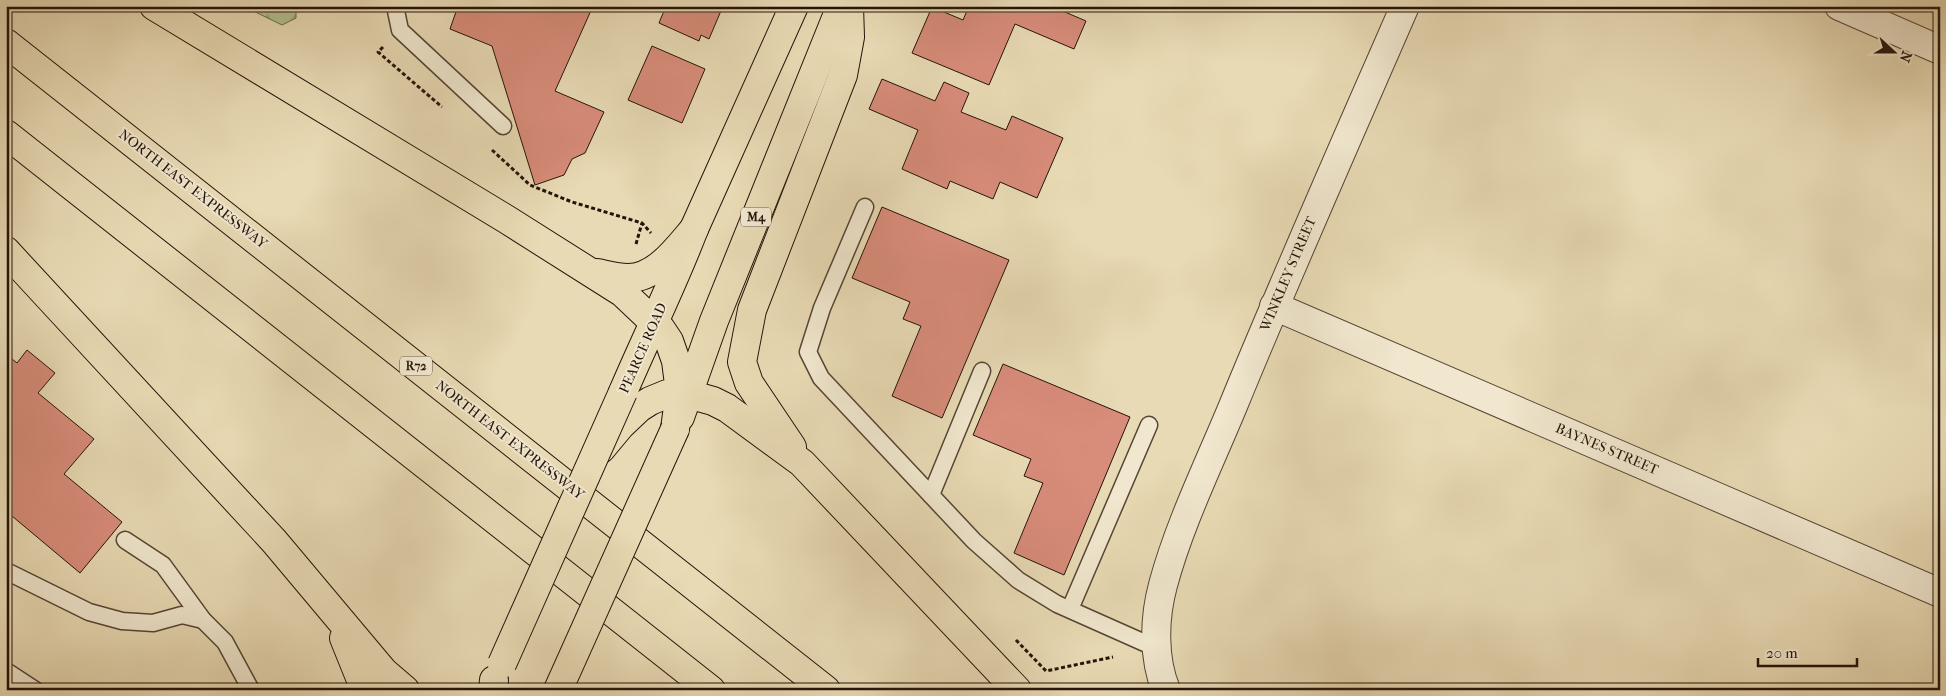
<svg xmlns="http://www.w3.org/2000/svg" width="1946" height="696" font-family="'IM FELL French Canon',serif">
	<defs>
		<pattern id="forest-firs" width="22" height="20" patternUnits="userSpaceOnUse" patternTransform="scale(1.25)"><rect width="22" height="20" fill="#b3c08f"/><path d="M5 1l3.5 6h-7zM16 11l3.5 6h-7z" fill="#9aa47a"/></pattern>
	</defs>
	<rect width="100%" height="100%" fill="#e8dab4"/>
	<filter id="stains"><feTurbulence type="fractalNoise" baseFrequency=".004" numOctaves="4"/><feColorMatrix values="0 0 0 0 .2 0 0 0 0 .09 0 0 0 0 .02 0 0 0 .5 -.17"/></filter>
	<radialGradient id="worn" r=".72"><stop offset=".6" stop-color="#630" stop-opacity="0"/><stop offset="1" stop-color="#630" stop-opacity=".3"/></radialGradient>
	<!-- forest -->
	<polygon fill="url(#forest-firs)" stroke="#6c6a4c" points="243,6 296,6 296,18 282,25"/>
	<!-- building -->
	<g fill="#d88c7a" stroke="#24130a">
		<polygon points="458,6 593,6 555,91 604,112 585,153 572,159 564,175 535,185 492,46 450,29"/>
		<polygon points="666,6 723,6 709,39 701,35 699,41 659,23"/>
		<polygon points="969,6 1051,6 1086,21 1074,49 1015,24 989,85 912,53 932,7 963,20"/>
		<polygon points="652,46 705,69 682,123 628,100"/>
		<polygon points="882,79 935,101 944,82 969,93 961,112 1006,130 1012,116 1063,138 1037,198 1000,182 993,199 950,181 947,189 902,169 918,130 869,109"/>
		<polygon points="882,207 1009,260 942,418 892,396 921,326 903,319 910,302 852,278"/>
		<polygon points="27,350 55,373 38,393 94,439 64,474 122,522 80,573 6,511 6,354 17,363"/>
		<polygon points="1003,364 1130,417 1064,575 1014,553 1043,483 1024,476 1031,459 973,435"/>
	</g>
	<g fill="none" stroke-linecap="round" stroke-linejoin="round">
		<!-- lane casing -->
		<g stroke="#554534" stroke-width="19">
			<g id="lane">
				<polyline points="395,6 400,30 503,126"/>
				<polyline points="865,207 822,308 808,352 821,378 974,541 1018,580 1057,604 1156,648"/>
				<polyline points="931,495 982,371"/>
				<polyline points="125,540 163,565 203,620 225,642 251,690"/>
				<polyline points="6,571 89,612 122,621 153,623 182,615 203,620"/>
				<polyline points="1070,609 1149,425"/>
				<polyline points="6,671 35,690"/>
			</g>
		</g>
		<!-- street casing -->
		<g stroke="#554534" stroke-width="30">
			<g id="street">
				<polyline points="1839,6 1940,50"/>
				<polyline points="1274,306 1940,593"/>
				<path d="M1166,690C1153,658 1154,618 1163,585C1179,525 1209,464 1233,406C1288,272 1347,139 1405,6"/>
			</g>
		</g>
		<!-- primary casing -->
		<g stroke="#24130a" stroke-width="30">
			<g id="primary">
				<path d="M623,392C646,338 673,284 694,229L794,6"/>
				<polyline points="680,417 714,321 841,6"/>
			</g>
		</g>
		<!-- highway casing -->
		<g stroke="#24130a" stroke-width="30">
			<g id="highway">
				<polyline points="154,6 506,219 623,293 661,329 669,341 676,361 680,392 675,429"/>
				<polyline points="6,43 826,690"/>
				<polyline points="6,134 711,690"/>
				<polyline points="6,251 274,541 384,672 405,690"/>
				<path d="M597,273C607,275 618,278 628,278C656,278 677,249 694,229"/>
				<polyline points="792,447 749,383 742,362 752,310 843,75 850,37 849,6"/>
				<polyline points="601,449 621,425 639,408 650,401 667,394 680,392 688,394 713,401 727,408 802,463 1017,690"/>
				<polyline points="344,638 365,690"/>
				<polyline points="493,690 494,680"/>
			</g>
		</g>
		<!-- path -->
		<g stroke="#24130a" stroke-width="3" stroke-dasharray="4 2.5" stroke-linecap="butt">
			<polyline points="383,47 378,52 442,107"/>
			<polyline points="492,150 530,185 572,202 642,223 651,233"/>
			<polyline points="636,244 642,223"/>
			<polyline points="1016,640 1046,671 1113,657"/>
		</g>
		<!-- lane -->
		<use href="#lane" stroke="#f0e7ce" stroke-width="16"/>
		<!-- street -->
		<use href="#street" stroke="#f0e7ce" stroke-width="28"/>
		<!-- primary -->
		<use href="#primary" stroke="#e8dab4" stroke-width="28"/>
		<!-- highway -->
		<use href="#highway" stroke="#e8dab4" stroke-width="28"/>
		<!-- primary-bridge casing -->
		<g stroke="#24130a" stroke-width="30" stroke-linecap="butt">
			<g id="primary-bridge">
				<polyline points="502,664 623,392"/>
				<polyline points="558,690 675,429"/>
			</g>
		</g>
		<!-- primary-bridge -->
		<use href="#primary-bridge" stroke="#e8dab4" stroke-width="28"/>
	</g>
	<g text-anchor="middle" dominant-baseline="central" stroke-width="4" stroke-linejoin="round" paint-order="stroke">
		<!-- shield labels -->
		<g fill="#f0e7ce" stroke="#615345" stroke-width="1">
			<rect x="741" y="207.5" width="30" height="19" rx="4"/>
			<rect x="400" y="356.5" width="32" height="19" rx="4"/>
		</g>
		<g font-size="12" font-weight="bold" fill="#24130a">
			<text x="756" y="217">M4</text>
			<text x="416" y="366">R72</text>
		</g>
		<!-- street labels -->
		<g font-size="14" fill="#24130a" stroke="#f0e7ce">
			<text transform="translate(193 189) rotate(38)">NORTH EAST EXPRESSWAY</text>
			<text transform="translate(1288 274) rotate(-67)">WINKLEY STREET</text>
			<text transform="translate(643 348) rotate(-66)">PEARCE ROAD</text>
			<text transform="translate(510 440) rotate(38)">NORTH EAST EXPRESSWAY</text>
			<text transform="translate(1607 449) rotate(23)">BAYNES STREET</text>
		</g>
	</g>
	<!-- margin -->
	<rect width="1946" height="696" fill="none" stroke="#e8dab4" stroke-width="25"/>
	<rect x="8" y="8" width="1931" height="681" fill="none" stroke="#24130a" stroke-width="2.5"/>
	<rect x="12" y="12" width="1921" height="671" fill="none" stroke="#24130a"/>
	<!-- north arrow -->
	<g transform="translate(1894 52) rotate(111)" stroke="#f0e7ce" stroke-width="4" paint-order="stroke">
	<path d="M0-4L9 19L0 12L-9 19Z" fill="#24130a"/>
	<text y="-8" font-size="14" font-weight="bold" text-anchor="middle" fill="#24130a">N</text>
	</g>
	<!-- scale -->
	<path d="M1758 658v8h99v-8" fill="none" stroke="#24130a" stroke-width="2.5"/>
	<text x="1766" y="658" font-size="15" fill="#24130a" stroke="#f0e7ce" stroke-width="4" paint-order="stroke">20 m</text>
	<rect width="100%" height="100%" filter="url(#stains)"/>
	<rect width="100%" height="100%" fill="url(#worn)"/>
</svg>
